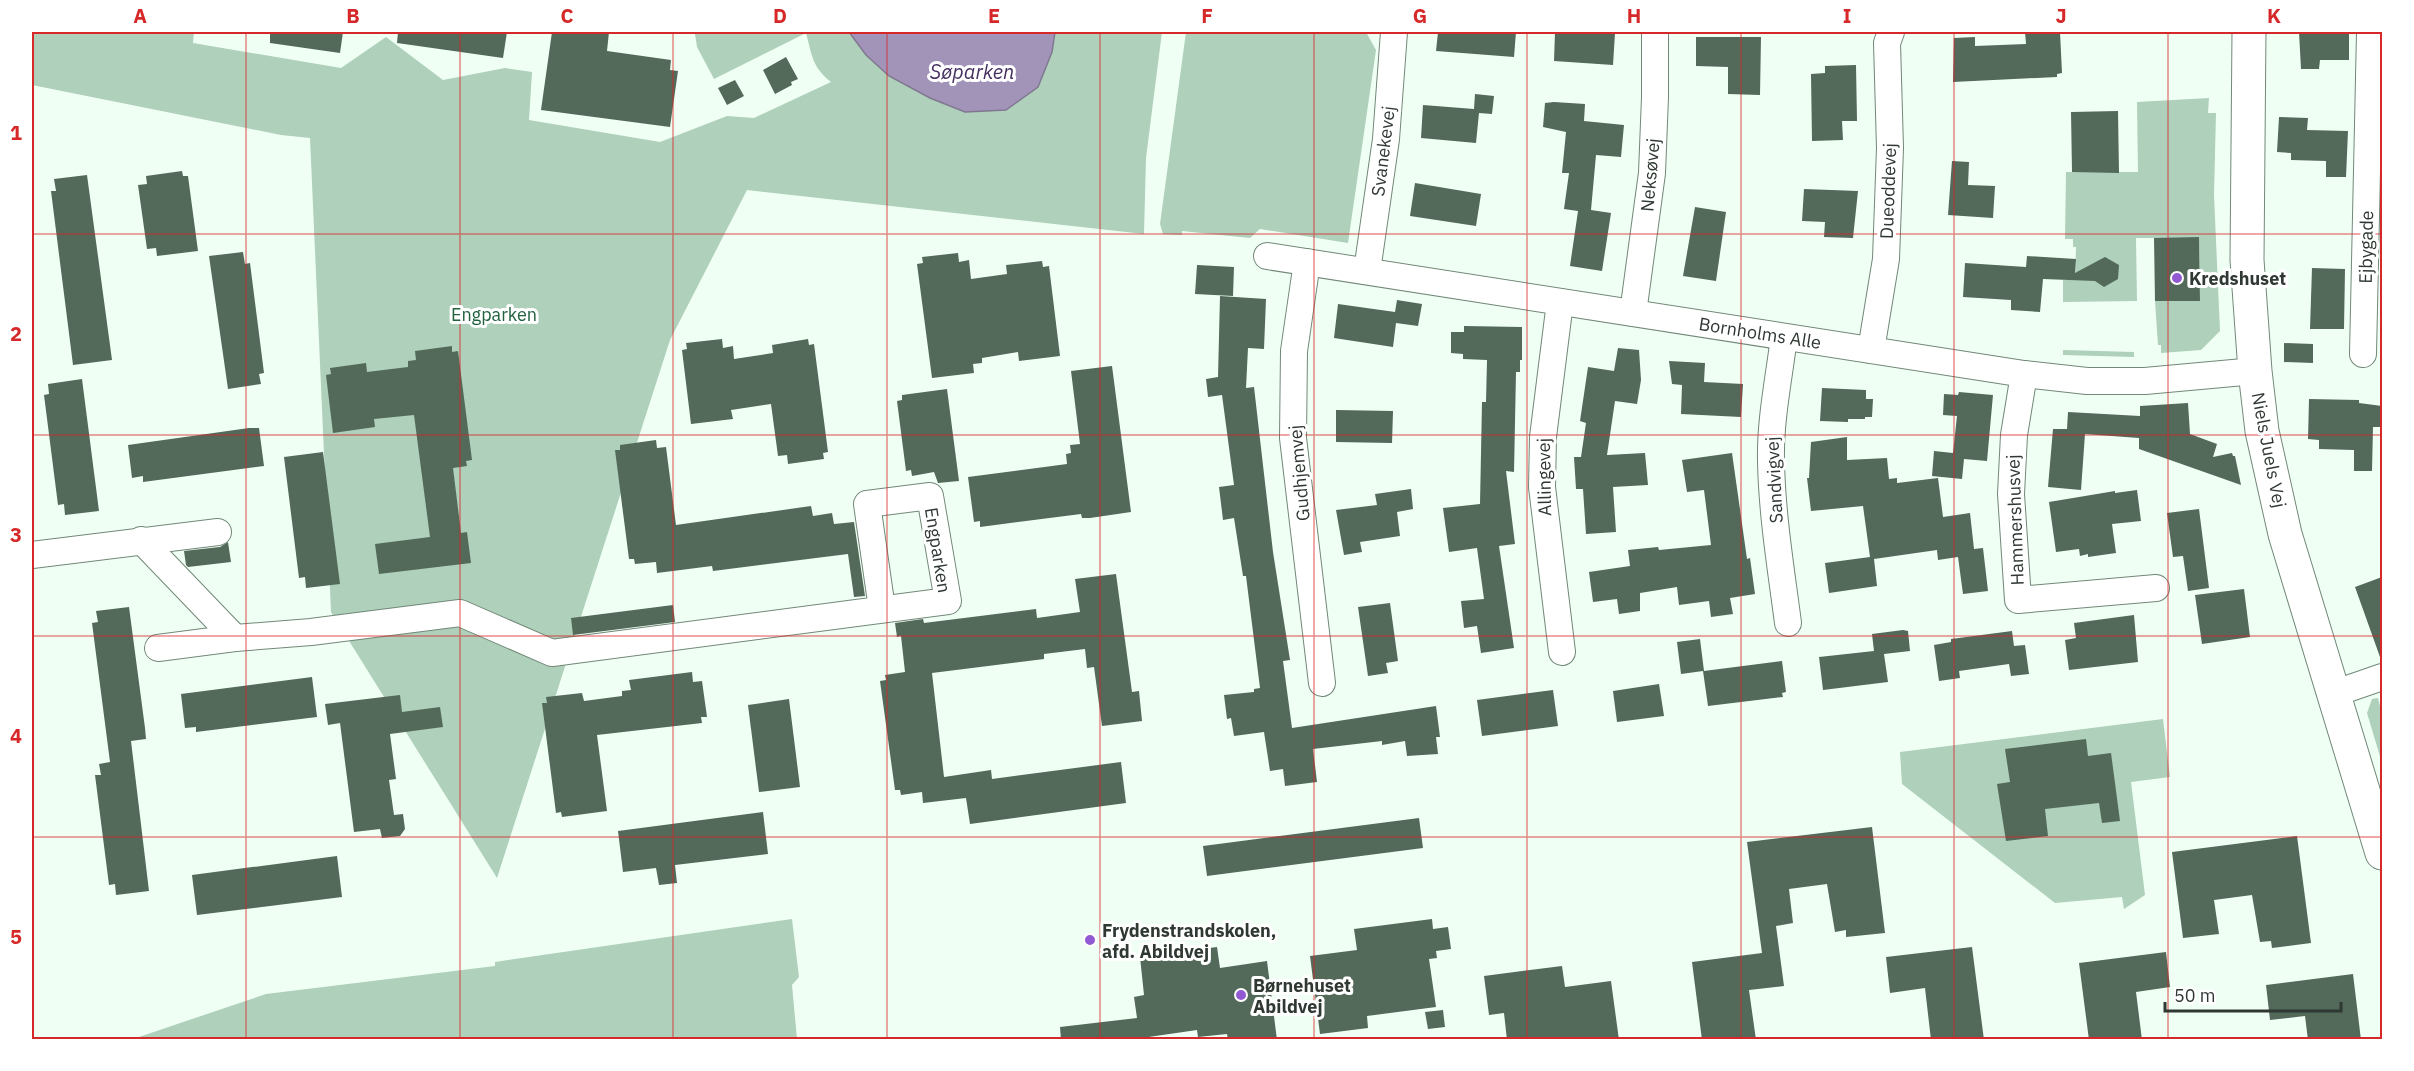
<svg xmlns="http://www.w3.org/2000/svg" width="2414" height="1071" font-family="'IBM Plex Sans',sans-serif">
	<rect width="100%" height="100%" fill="#f0fff4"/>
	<!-- green -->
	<g fill="#afd0ba">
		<path d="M32,32H194L193,43L341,68L386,37L443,80L505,68L532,72L529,120L660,142L727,116L754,118L831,82C812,67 812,55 806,33L714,79L697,47L695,34L700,32H1162L1146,158L1144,234L747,190L670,340L497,878L331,612L310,138L281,135L32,85Z"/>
		<polygon points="1186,32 1366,32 1376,50 1348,243 1260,229 1250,238 1182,231 1182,235 1163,234 1160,224"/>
		<polygon points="2209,98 2208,113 2216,113 2214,195 2220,331 2201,350 2161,353 2161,345 2158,345 2155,301 2200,301 2199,238 2136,238 2137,301 2063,302 2063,280 2075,280 2076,247 2073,247 2073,239 2065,239 2066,172 2138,172 2137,102"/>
		<polygon points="2063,350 2134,352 2134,357 2063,355"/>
		<polygon points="2378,698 2382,714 2382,763 2367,713 2372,699"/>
		<polygon points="2163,719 2170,777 2131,782 2145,895 2124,909 2122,897 2055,903 1902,784 1900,752"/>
		<polygon points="792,919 799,977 792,985 797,1039 133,1039 266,994 495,966 495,962"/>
	</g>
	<!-- water -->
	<polygon fill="#a294b9" stroke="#807890" stroke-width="1.5" points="849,32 1055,32 1052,52 1038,87 1006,110 965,112 930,98 889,76 866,55"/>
	<!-- building -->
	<g fill="#53695a">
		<polygon points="270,32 343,32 340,53 270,43"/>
		<polygon points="398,32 507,32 503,58 397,43"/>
		<polygon points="552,32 609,32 607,51 671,60 670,70 678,71 670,127 541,110"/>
		<polygon points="1438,32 1516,32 1514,57 1436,51"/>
		<polygon points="1555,32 1615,33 1613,65 1554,61"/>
		<polygon points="2025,32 2060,32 2062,73 2057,74 2057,77 1953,82 1954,38 1975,37 1975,46 2026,44"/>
		<polygon points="2299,32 2349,32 2349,60 2320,60 2319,69 2301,69"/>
		<polygon points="1696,37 1761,37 1760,95 1728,94 1728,67 1696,66"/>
		<polygon points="786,57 798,79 791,82 792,85 775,94 763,70"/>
		<polygon points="1856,65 1857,121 1842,121 1843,140 1812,141 1811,74 1825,73 1825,66"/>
		<polygon points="735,80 744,96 727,105 718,88"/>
		<polygon points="1475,94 1494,96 1492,114 1479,113 1476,143 1421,138 1423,105 1474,109"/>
		<polygon points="1554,102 1585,104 1584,121 1624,125 1621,157 1596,155 1591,210 1611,213 1602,271 1570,266 1578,211 1564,209 1569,173 1562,173 1566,132 1543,127 1545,103"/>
		<polygon points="2118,111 2119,173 2072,172 2071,112"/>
		<polygon points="2279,117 2308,118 2307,130 2348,131 2346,177 2326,177 2326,161 2291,160 2291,153 2277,152"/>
		<polygon points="1952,161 1969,162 1968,185 1995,186 1993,218 1948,215"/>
		<polygon points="182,171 183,176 188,176 198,251 157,256 156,248 147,249 138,185 147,184 146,176"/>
		<polygon points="87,175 112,360 73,365 51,191 56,191 54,179"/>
		<polygon points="1415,183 1481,194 1476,226 1410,216"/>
		<polygon points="1804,189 1858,191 1853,238 1824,237 1825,222 1802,221"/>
		<polygon points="1695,207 1726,212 1716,281 1683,276"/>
		<polygon points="2199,237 2200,301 2155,301 2154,238"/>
		<polygon points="243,252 245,264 250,263 264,373 259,374 261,384 228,389 209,256"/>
		<polygon points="958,253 959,262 969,260 971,279 1007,274 1006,265 1042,261 1043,267 1049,266 1060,356 1019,361 1018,352 982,358 982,363 973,364 974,373 932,378 917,264 923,263 922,257"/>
		<polygon points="2027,256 2076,259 2075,273 2105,257 2119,265 2118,279 2104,287 2095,281 2043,279 2040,312 2011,310 2011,300 1963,297 1965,263 2026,267"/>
		<polygon points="1197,265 1234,267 1233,296 1195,294"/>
		<polygon points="2312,268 2345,269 2344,329 2310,329"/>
		<polygon points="1220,296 1266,299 1264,349 1248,348 1246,388 1254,387 1273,552 1290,660 1283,661 1292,728 1436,706 1440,737 1436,737 1438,754 1407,756 1405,741 1382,745 1382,741 1313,749 1317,782 1285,786 1283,769 1270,771 1264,732 1234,736 1231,718 1227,719 1224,695 1254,692 1254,689 1260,688 1246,576 1243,576 1234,518 1223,520 1219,487 1234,485 1222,395 1208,397 1206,379 1218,377"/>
		<polygon points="1397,300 1422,304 1418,326 1396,323 1393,347 1334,338 1338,304 1395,312"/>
		<polygon points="1464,326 1522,327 1522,360 1520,360 1520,372 1516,372 1514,472 1506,471 1515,544 1499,546 1514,648 1481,653 1477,626 1464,628 1461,601 1484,599 1477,548 1449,552 1443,508 1480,504 1482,402 1486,402 1487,360 1463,359 1463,354 1451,353 1451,332 1464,332"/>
		<polygon points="722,339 723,348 733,346 734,359 773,353 772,345 808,339 809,345 814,344 828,452 823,453 824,459 788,464 787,455 778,456 771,404 731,410 733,419 691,424 682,350 687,349 686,343"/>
		<polygon points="2284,343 2313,344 2313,363 2284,362"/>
		<polygon points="452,346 452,352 458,351 472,460 466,461 467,466 453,468 461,533 467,532 471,563 379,574 375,544 430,537 414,415 374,419 375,427 333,433 326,375 331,374 330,368 366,363 367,372 408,367 408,361 416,360 415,351"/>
		<polygon points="1618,348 1639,350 1641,380 1637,404 1615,401 1607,455 1645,453 1648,485 1613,487 1616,532 1586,534 1583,489 1576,489 1574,457 1581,457 1586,423 1580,421 1588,367 1614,371"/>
		<polygon points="1669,361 1705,363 1704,382 1743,384 1741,417 1681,414 1682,385 1672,384"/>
		<polygon points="1112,366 1131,512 1090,518 1082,518 1081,514 980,527 980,521 974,522 968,477 1067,464 1066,454 1071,453 1070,445 1080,444 1071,371"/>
		<polygon points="82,379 99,511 65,515 64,504 58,505 44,395 49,394 48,384"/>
		<polygon points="1822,388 1866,390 1866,399 1873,399 1872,417 1865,417 1865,419 1848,419 1848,422 1820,421"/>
		<polygon points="947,389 959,481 938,483 934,472 912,476 911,470 906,471 897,401 902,400 902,395"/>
		<polygon points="1959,392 1993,395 1987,461 1964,459 1962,479 1932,476 1934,451 1953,453 1957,416 1943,415 1944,394 1958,395"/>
		<polygon points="2309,399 2359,400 2359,403 2382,406 2382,427 2373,427 2372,471 2354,471 2354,450 2319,449 2319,440 2308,439"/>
		<polygon points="2188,403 2190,434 2217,444 2213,457 2232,453 2233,456 2235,456 2241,485 2139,449 2139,438 2085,434 2081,490 2048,487 2053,429 2067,429 2068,412 2140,416 2140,406"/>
		<polygon points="1336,410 1393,411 1392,443 1336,442"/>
		<polygon points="249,428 259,428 264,466 143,482 143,476 132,478 128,445"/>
		<polygon points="1847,437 1847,460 1887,458 1889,479 1897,478 1897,483 1938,478 1943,517 1970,513 1974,549 1983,548 1988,591 1963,594 1958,557 1938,560 1937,550 1874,559 1877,586 1829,593 1825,563 1870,557 1863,506 1811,511 1807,478 1809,478 1811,442"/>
		<polygon points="656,440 657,448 666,447 676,525 811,506 813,516 832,513 834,524 854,522 865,596 854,597 848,554 713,571 712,566 657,573 656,562 635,564 634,559 629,559 615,450 620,450 620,445"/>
		<polygon points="323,452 340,584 306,588 305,577 299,578 284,457"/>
		<polygon points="1732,453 1747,559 1750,558 1755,594 1730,598 1733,614 1711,617 1709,601 1679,605 1677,587 1640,593 1640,611 1619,614 1617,599 1593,602 1589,572 1630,566 1628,550 1658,547 1659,550 1711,545 1704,490 1687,492 1682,460"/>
		<polygon points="1411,489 1413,509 1397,512 1400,536 1360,542 1362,552 1344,555 1336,510 1377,505 1375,494"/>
		<polygon points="2137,490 2141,521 2112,524 2116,553 2088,557 2088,554 2080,556 2079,549 2056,552 2049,502 2115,491 2115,493"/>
		<polygon points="2199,509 2209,588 2188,591 2183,556 2173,557 2167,513"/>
		<polygon points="228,542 231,562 188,567 186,565 184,551 220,547"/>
		<polygon points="1116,574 1132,692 1139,691 1142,721 1102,726 1094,667 1087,668 1085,649 1044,654 1044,659 932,673 944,777 991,770 992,779 1121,762 1126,803 970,824 966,798 923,803 922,792 901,795 900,790 895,790 880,681 886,680 885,675 905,672 901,636 897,637 895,623 923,619 924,623 1036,609 1037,618 1080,612 1075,579"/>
		<polygon points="2382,577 2382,657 2380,657 2355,587"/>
		<polygon points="2244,589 2250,637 2202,644 2195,595"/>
		<polygon points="1390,603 1398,661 1386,663 1388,673 1368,676 1358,607"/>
		<polygon points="673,605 675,622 573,635 571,618"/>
		<polygon points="129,607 145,728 146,739 131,741 149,891 116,895 115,884 109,885 95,775 101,775 99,764 110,762 92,623 98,622 96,611"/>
		<polygon points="2134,615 2138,662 2069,670 2065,640 2076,638 2074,623"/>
		<polygon points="1903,630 1908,631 1910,651 1884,654 1888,682 1823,690 1819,657 1874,651 1872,634"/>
		<polygon points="2012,631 2014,646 2025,645 2029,674 2011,676 2009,664 1959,671 1960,678 1939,681 1934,645 1951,642 1951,639"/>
		<polygon points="1700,639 1704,671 1782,661 1786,692 1782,693 1783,697 1708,706 1703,671 1681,674 1677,642"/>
		<polygon points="692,672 693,682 702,681 707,717 701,717 702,723 597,735 607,811 562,817 561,812 556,813 542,703 547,703 546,697 582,693 584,701 622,696 622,691 631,690 629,680"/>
		<polygon points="312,677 317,717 196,732 196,727 185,728 181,694"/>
		<polygon points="1659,684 1664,716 1617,722 1613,691"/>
		<polygon points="1553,690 1558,726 1482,736 1477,700"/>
		<polygon points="400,695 402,712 440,707 443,727 390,734 396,779 389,780 394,815 403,814 405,829 400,836 382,838 380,829 354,832 340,723 328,725 325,704"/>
		<polygon points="789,699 800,787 759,792 748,705"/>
		<polygon points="2086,739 2088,756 2111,753 2120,821 2102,823 2099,803 2045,809 2048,836 2006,841 1997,784 2010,782 2005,749"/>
		<polygon points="763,812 768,854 675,865 677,883 659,885 656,868 623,872 618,831"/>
		<polygon points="1419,818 1423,848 1207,876 1203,846"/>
		<polygon points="1872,827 1885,933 1846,937 1846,930 1835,932 1827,884 1789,889 1793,923 1776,926 1784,986 1749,990 1756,1040 1702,1040 1692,962 1762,953 1747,842"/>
		<polygon points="2297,836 2311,943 2272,948 2271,941 2260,942 2252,895 2214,900 2219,934 2183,938 2172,852"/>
		<polygon points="337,856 342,897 197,915 192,875"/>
		<polygon points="1432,919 1433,929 1448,927 1451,949 1436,951 1437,958 1429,959 1436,1007 1367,1016 1368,1028 1320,1034 1310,956 1357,950 1354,929"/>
		<polygon points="1217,947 1220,968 1267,961 1277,1040 1228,1040 1227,1034 1198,1037 1197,1030 1128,1040 1061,1040 1060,1027 1137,1018 1134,997 1144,995 1140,957"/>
		<polygon points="1972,947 1984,1040 1931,1040 1925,988 1890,993 1886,957"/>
		<polygon points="2166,952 2170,987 2136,992 2142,1040 2089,1040 2079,963"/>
		<polygon points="1562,966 1565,987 1611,981 1619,1040 1548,1040 1548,1037 1507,1040 1504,1013 1489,1015 1484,976"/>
		<polygon points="2353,974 2361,1040 2308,1040 2305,1016 2270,1020 2266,985"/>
		<polygon points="1443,1010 1445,1027 1428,1029 1425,1012"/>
	</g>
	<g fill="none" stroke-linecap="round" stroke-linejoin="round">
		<!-- street casing -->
		<g stroke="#718878" stroke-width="28">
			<g id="street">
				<polyline points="1267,256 2024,374 2087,381 2145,381 2255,371"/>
				<polyline points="1307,262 1294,351 1293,438 1322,683"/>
				<polyline points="1367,271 1386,139 1394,32"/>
				<polyline points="1560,302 1543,437 1542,487 1562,652"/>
				<polyline points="1633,313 1652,173 1655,97 1655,35"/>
				<path d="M1784,337C1779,378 1770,420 1771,461C1772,515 1781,569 1788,623"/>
				<polyline points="1871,350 1886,259 1890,148 1887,43 1891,32"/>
				<polyline points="2363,354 2370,32"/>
				<polyline points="2024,374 2014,435 2011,494 2018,600 2156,588"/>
				<polyline points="141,540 235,638"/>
				<polyline points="32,555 218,532"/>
				<polyline points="158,648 235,638 311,632 460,613 552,653 948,601 930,496 867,504 882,609"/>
				<polyline points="2333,694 2382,677"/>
			</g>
		</g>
		<!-- secondary casing -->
		<g stroke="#718878" stroke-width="35">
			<polyline id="secondary" points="2249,32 2247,260 2255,371 2262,431 2285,534 2382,853"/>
		</g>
		<!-- street -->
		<use href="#street" stroke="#fff" stroke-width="26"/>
		<!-- secondary -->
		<use href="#secondary" stroke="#fff" stroke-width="33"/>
	</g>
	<!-- grid -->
	<path fill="none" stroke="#d62828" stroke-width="1.5" stroke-opacity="0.55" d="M246,32V1040M460,32V1040M673,32V1040M887,32V1040M1100,32V1040M1314,32V1040M1527,32V1040M1741,32V1040M1954,32V1040M2168,32V1040M32,234H2382M32,435H2382M32,636H2382M32,837H2382"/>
	<!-- markers -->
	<g fill="#915ad2" stroke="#fff" stroke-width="2">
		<circle cx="2177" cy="278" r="6"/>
		<circle cx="1090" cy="940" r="6"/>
		<circle cx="1241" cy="995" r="6"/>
	</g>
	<g text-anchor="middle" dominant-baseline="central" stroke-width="6" stroke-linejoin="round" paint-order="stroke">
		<!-- street labels -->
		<g font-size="18" fill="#2f3832" stroke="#fff">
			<text transform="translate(1383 151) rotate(-83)">Svanekevej</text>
			<text transform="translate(1650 175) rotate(-85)">Neksøvej</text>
			<text transform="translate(1888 191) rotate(-88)">Dueoddevej</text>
			<text transform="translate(2366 247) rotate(-89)">Ejbygade</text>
			<text transform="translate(1760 333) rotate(9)">Bornholms Alle</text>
			<text transform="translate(2269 450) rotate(79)">Niels Juels Vej</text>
			<text transform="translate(1299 473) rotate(-95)">Gudhjemvej</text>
			<text transform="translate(1544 477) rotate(-91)">Allingevej</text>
			<text transform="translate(1774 480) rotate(-93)">Sandvigvej</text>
			<text transform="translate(2015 520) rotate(-92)">Hammershusvej</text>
			<text transform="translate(938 550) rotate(81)">Engparken</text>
		</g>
		<!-- poi labels -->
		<g font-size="18" font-weight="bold" fill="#2f3832" stroke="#fff" text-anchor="start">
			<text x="2189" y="278">Kredshuset</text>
			<text x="1102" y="930">Frydenstrandskolen,<tspan x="1102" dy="21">afd. Abildvej</tspan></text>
			<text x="1253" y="985">Børnehuset<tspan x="1253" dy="21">Abildvej</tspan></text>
		</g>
		<!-- park labels -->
		<g font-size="18" fill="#22613e" stroke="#fff">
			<text x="494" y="314">Engparken</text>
		</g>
		<!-- water labels -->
		<g font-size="20" font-style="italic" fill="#463062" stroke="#fff">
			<text x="972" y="71">Søparken</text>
		</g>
	</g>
	<!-- border -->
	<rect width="2414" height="1071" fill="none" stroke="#ffffff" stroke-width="66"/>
	<!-- scale -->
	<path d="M2165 1002v9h176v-9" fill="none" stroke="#2f3832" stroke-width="3"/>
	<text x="2174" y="1002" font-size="18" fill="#2f3832" stroke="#ffffff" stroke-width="4.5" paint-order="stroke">50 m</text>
	<rect x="33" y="33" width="2348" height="1005" fill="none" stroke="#d62828" stroke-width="2"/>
	<g font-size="20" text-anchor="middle" font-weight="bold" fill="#d62828">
		<text x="140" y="23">A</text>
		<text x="353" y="23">B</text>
		<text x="567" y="23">C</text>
		<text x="780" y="23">D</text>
		<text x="994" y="23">E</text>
		<text x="1207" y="23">F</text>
		<text x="1420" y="23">G</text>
		<text x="1634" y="23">H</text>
		<text x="1847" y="23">I</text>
		<text x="2061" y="23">J</text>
		<text x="2274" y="23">K</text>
		<text x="16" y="140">1</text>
		<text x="16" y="341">2</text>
		<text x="16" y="542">3</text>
		<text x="16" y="743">4</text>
		<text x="16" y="944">5</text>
	</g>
</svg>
